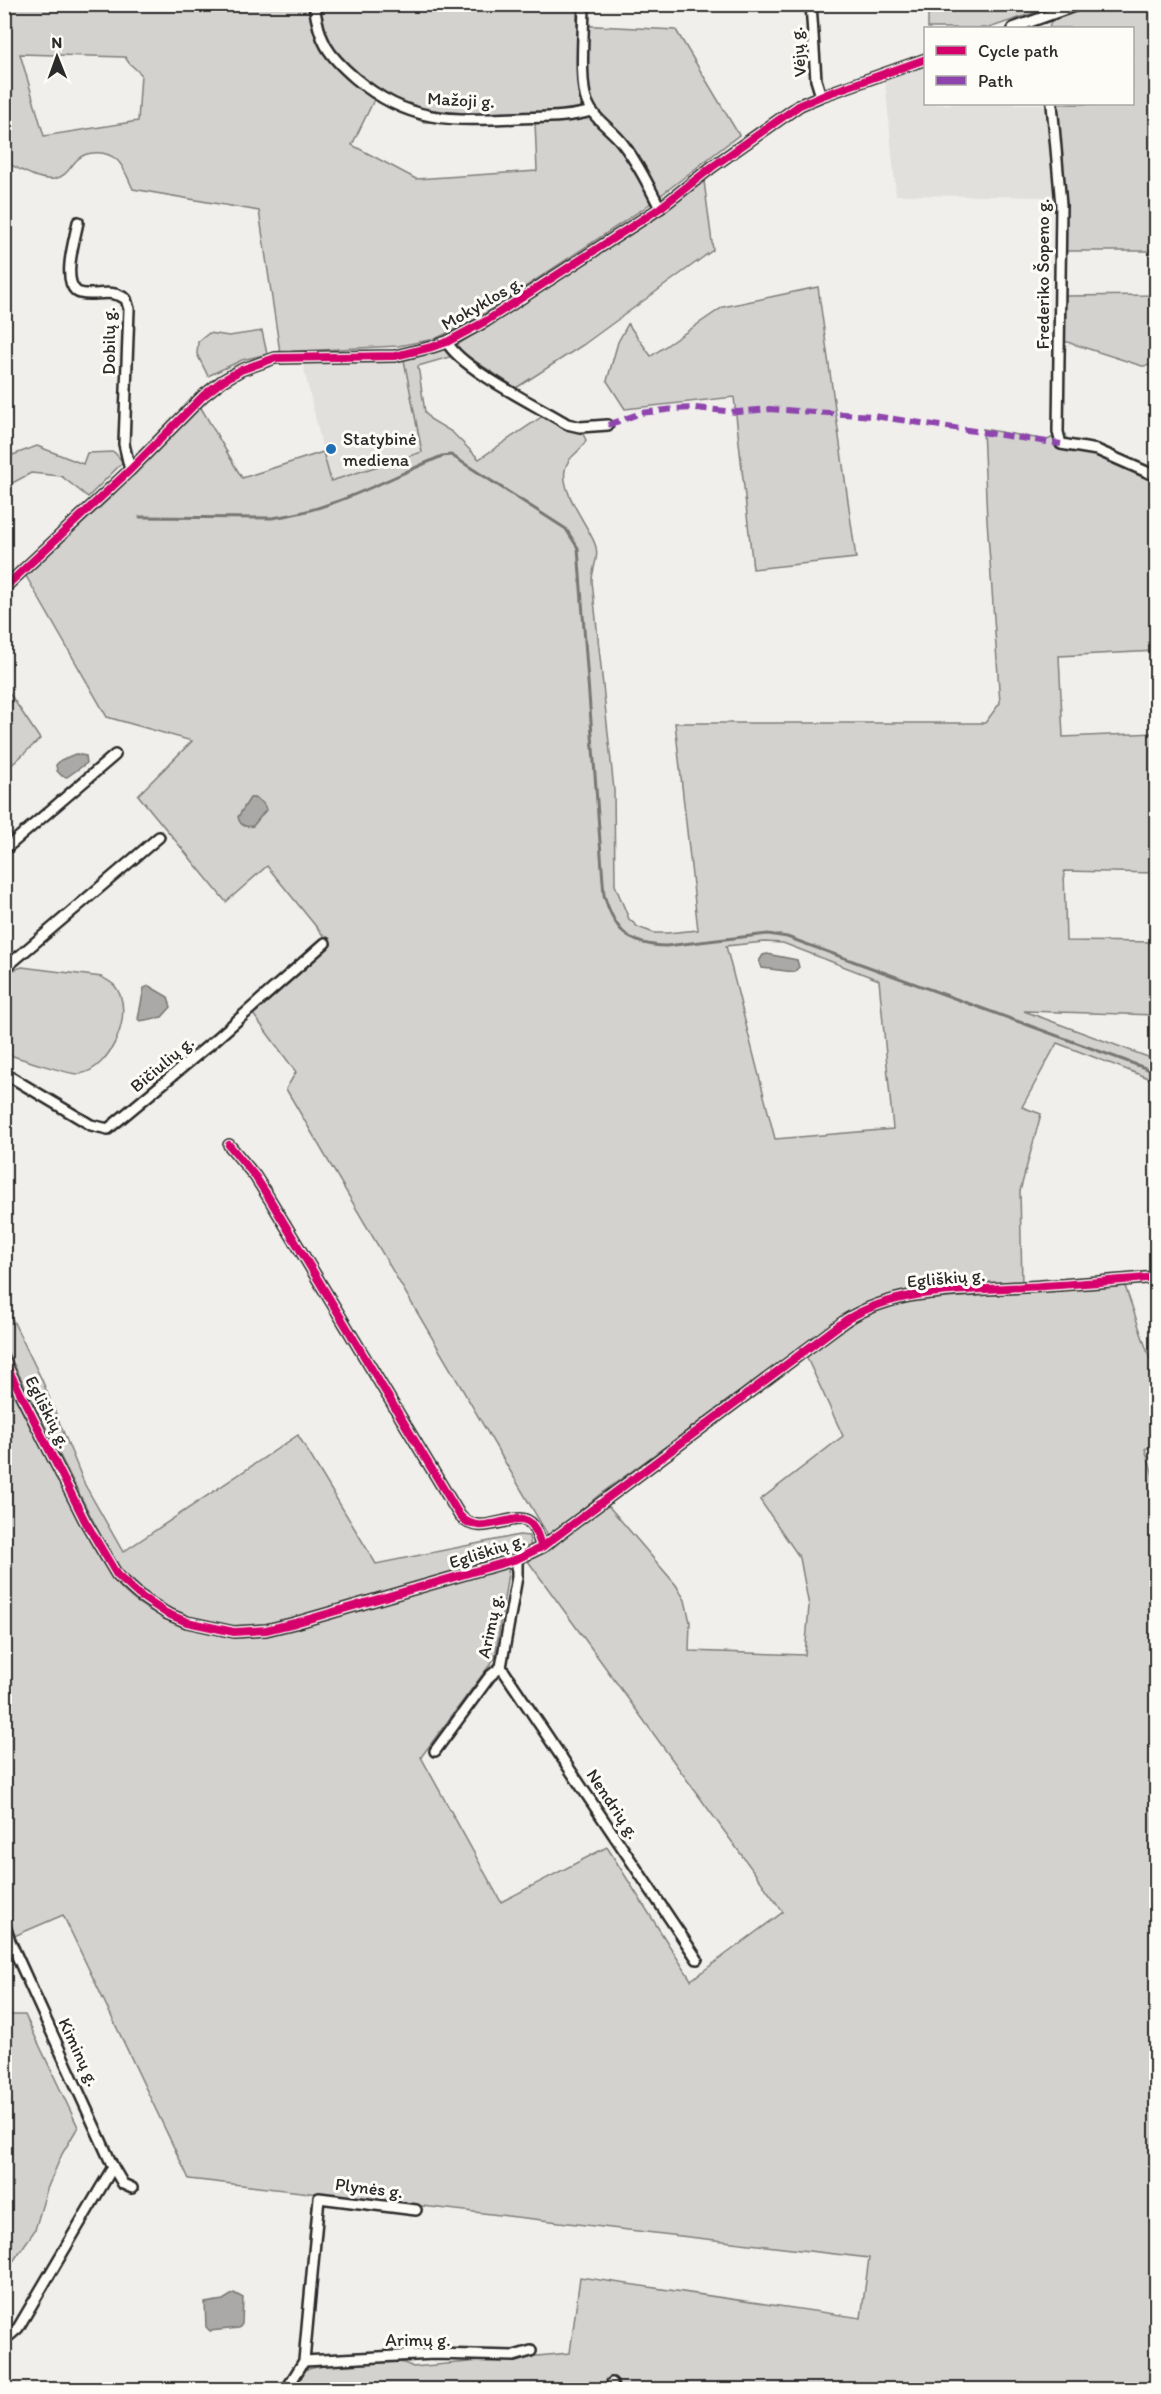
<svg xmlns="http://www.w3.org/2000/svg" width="1161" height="2394" font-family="Itim,sans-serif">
	<rect width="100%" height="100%" fill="#f0efeb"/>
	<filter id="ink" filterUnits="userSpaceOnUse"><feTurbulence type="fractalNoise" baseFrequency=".0167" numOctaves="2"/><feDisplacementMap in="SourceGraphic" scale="12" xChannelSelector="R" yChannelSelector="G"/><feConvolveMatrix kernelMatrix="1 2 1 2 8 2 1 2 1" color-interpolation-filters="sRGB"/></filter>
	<g filter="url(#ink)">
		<!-- built -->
		<g fill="#e1e0dc">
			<polygon points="925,66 926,104 1048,104 1056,197 896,195 885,80"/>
			<polygon points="404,360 422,452 330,481 303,364"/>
		</g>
		<!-- green -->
		<g fill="#d3d2cf" stroke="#7f7e7d" stroke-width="1.5" fill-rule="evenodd">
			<path d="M4,5H577V25L676,30L739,135L643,209L478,318L435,339L398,346L280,352L259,211L133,189C129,181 124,166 117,160C107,151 88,150 78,159C70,166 67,177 54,179C38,181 18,168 5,162ZM20,54L125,57L129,63L141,74L138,121L44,136ZM374,100L423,122H535L537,171L416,179L352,145Z"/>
			<polygon points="928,5 928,4 1057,5 989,28 928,28"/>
			<polygon points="1095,5 1156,5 1156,365 1142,366 1064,341 1065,296 1152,295 1152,251 1066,251 1065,203 1057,104 1132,104 1132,28 1049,28 1051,21"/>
			<path d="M704,181L713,250L583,345L516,388L463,353L418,366L425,412L430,419L452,432L479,459L543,416L561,427L582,432L586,440C582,452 567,456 565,470C561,493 587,523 595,544C600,557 592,568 592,581L614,790L615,885L629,919L638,927L654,933H667L698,930L675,723H985L1000,703L987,520L983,429L1047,440L1054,437L1065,448L1107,456L1156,481V651L1059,656L1063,737L1156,733V873L1064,871L1066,941L1156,942V1015L1024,1011L1156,1060V1081L1057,1043L1022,1107L1041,1114L1020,1191L1022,1285C966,1288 907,1285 855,1308L599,1495L549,1537L286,1089L296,1072L253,1014L331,945L267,866L226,902L138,795L192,741L107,717L26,576L110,498L200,406L242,478L323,452L331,481L422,452L404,360L457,345L655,219ZM764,942L783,943L879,980L893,1129L775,1139L726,946Z"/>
			<polygon points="818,287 856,558 753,569 734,397 625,409 607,381 618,342 628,324 651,356 723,307"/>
			<polygon points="262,331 267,354 242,360 208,376 197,354 198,342 209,333 229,336"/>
			<polygon points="37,446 83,464 87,453 114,452 123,462 88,497 61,476 31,473 5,487 5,461 10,456"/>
			<polygon points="4,685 40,739 5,771 4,771"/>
			<path d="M22,967L102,977C106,980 111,982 114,985C137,1010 111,1070 79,1074C71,1075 15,1057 5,1053L4,973Z"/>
			<path d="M1125,1286L1156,1377V1444L1145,1449L1156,1484V2389H224L295,2384L304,2370C329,2364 391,2353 413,2367L570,2353L580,2277L861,2318L869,2258L189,2179L63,1915L12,1937L5,1908L4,1374C20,1411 41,1446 59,1481C76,1514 97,1561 121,1588C149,1618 199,1634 238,1636C255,1637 272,1633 288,1629L459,1578L509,1567L495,1658L421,1757L501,1902L607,1847L691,1980L783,1912L528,1561L550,1550L606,1503L676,1585L685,1600L690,1622L689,1651L805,1655L809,1606L800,1558L760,1500L843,1436L806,1356L871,1311L904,1301Z"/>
			<path d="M4,1302L42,1380L85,1485L123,1552L298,1435L376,1564L519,1535L529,1536L531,1547L519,1553L285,1621C269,1624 254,1628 238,1627C192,1624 145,1602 116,1566L5,1347Z"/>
			<polygon points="5,2011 7,2015 25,2015 78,2127 62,2154 47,2189 35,2230 5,2273"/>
		</g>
		<!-- water -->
		<g fill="#aaa9a7" stroke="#777775" stroke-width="1.5">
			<polygon points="75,754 86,756 87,763 67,777 62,776 57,771 56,765 61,760"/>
			<path d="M250,798C257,797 265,803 266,810L253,826C245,828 240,825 238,817Z"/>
			<polygon points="767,954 797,960 799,967 794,972 762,968 759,961 763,955"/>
			<polygon points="149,986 168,997 171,1007 162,1017 140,1021 138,1019 144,988"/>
			<polygon points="234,2293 243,2298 242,2324 239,2328 210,2331 206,2327 205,2303 223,2300"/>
		</g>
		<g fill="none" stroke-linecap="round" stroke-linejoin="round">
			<!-- stream -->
			<path stroke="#777775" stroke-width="3" d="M140,517L272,518C331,511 387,479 442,456L451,455L566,529L578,548L604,895C615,931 628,945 666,946L768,934L787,937L1156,1072"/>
			<!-- minor casing -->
			<g stroke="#2b2b2b" stroke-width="14">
				<g id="minor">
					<path d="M314,4C319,41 327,54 355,78C408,123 451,121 518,118C542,117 568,118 591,111"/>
					<path d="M584,4C584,28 579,82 587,102C594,120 612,129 623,144C638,164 649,186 660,208"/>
					<polyline points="811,4 816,80 821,96"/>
					<polyline points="1013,28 1080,4"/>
					<polyline points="1052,104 1061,205 1058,432 1061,444 1097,450 1156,476"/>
					<path d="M78,222C75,238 62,279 76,291C81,295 89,294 94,294C107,293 116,292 126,299L129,309L124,444L130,470"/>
					<path d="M447,342C461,369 538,406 567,424L580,427L608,425"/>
					<polyline points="4,588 130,470 203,396 222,381 241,370 275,358 395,356 432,347 447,342 486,321 660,208 712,167 800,105 821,96 926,59"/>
					<polyline points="4,850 115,755"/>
					<polyline points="4,969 159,837"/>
					<polyline points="4,1073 91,1125 108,1129 214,1041 325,943"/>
					<path d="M229,1145L255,1176L269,1198L460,1516C482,1541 519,1505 533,1526C537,1531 539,1541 542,1547"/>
					<path d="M4,1361L85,1521L117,1575L139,1595L166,1613L187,1622L234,1632L266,1630L295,1623L517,1559L542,1547L846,1320C899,1287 963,1291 1024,1287C1068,1285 1112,1281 1156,1277"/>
					<polyline points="501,1667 697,1959"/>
					<polyline points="435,1751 490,1676 501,1667 517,1577 517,1559"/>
					<polyline points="4,1922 10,1941 113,2167 123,2184 132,2188"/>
					<polyline points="4,2336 10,2335 18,2328 113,2167"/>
					<polyline points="304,2361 434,2354 514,2356 531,2351"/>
					<polyline points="612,2383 613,2390"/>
					<polyline points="286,2390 304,2361 319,2198 416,2210"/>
				</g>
			</g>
			<!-- minor -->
			<use href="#minor" stroke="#fdfcf7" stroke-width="9"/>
			<!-- quiet -->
			<polyline stroke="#8e44ad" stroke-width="6" stroke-dasharray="12 6" stroke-linecap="butt" points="608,425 641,413 674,409 695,408 737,412 769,409 874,416 1061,444"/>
			<!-- cycleway casing -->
			<g stroke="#fdfcf7" stroke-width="11">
				<g id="cycleway">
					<polyline points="4,588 130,470 203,396 222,381 241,370 275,358 395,356 432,347 447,342 486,321 660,208 712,167 800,105 821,96 926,59"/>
					<path d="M229,1145L255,1176L269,1198L460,1516C482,1541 519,1505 533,1526C537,1531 539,1541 542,1547"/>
					<path d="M4,1361L85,1521L117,1575L139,1595L166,1613L187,1622L234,1632L266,1630L295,1623L517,1559L542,1547L846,1320C899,1287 963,1291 1024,1287C1068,1285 1112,1281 1156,1277"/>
				</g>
			</g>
			<!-- cycleway -->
			<use href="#cycleway" stroke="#d6006c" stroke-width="8"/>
		</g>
	</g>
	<!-- markers -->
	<circle fill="#1f6fb2" stroke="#fdfcf7" stroke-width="2" cx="331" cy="449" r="6"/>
	<g text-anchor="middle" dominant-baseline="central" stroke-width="6" stroke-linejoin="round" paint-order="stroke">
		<!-- street labels -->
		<g font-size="18" fill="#2b2b2b" stroke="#fdfcf7">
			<text transform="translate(798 52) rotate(-95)">Vėjų g.</text>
			<text transform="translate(461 100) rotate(3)">Mažoji g.</text>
			<text transform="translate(1043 274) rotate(-90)">Frederiko Šopeno g.</text>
			<text transform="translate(482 303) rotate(-30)">Mokyklos g.</text>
			<text transform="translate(109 341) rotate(-90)">Dobilų g.</text>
			<text transform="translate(162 1064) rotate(-40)">Bičiulių g.</text>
			<text transform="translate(946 1278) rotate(-5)">Egliškių g.</text>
			<text transform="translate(48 1412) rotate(63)">Egliškių g.</text>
			<text transform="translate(487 1551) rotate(-18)">Egliškių g.</text>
			<text transform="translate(490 1626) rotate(-78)">Arimų g.</text>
			<text transform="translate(613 1804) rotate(56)">Nendrių g.</text>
			<text transform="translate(79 2052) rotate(65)">Kiminų g.</text>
			<text transform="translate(369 2188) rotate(7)">Plynės g.</text>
			<text x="418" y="2340">Arimų g.</text>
		</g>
		<!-- poi labels -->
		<g font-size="18" fill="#2b2b2b" stroke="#fdfcf7" text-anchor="start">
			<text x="343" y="439">Statybinė<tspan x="343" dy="21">mediena</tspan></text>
		</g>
	</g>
	<!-- margin -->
	<rect width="1161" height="2394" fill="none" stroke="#fdfcf7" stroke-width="24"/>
	<rect x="12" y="12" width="1137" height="2370" fill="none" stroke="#2b2b2b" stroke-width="2" filter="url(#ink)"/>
	<!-- legend -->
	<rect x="924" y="27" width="210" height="78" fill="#fdfcf7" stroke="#a9a8a5" stroke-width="1.5"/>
	<rect x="936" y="46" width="30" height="9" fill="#d6006c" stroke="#a9a8a5" stroke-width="1.5"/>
	<text x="978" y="57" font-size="18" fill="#2b2b2b">Cycle path</text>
	<rect x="936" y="76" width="30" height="9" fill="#8e44ad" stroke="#a9a8a5" stroke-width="1.5"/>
	<text x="978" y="87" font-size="18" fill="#2b2b2b">Path</text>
	<!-- north arrow -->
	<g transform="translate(57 57) rotate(359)" stroke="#fdfcf7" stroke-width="4.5" paint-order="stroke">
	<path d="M0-4.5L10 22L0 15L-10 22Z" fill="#2b2b2b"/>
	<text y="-9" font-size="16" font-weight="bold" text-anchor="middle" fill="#2b2b2b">N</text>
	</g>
</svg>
